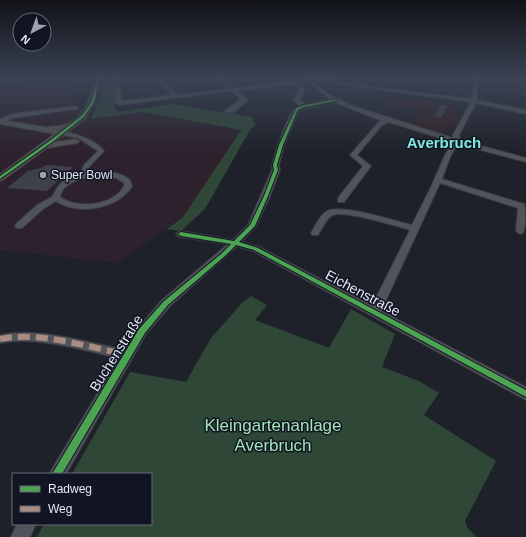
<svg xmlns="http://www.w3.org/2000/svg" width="526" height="537" font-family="Arial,sans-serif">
	<rect width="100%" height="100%" fill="#1e2129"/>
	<!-- industrial -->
	<polygon fill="#2d212d" points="45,78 70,78 77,107 81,107 90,119 142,112 241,130 183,217 117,263 0,250 0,83"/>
	<!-- education -->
	<polygon fill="#312024" points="389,96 412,99 466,107 456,107 453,114 462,116 456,128 447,127 443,135 400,122 415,121 418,115 417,110 385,105 385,101"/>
	<!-- green -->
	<g fill="#2e4737">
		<polygon points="102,78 115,78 116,102 113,104 117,112 173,104 252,117 255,125 250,130 205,209 181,231 167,229 183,217 241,130 143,112 90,119 101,98"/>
		<polygon points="251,296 267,305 255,320 329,348 351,309 395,334 382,367 419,381 439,393 424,415 496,461 465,521 467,527 476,537 37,537 44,524 151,524 151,474 72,474 130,372 186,382 211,338 243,302"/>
	</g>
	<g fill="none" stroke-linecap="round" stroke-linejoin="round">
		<!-- stream -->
		<polyline stroke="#0d4e56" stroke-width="1.5" points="0,82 39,78"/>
	</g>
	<!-- building -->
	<g fill="#3e404a">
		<polygon points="441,105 448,106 441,118 434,116"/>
		<polygon points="46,165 73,167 47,191 7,188 28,171 41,168"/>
	</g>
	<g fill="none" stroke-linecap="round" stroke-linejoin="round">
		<!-- minor casing -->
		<g stroke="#393b42" stroke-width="2">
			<g id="minor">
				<path d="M115,78H119L121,101L172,95L157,78H161L177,95L228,89L216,78H221L233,88L306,80L305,78L311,79L334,78L313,82L328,94L353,106L453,138V135L471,102L322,82L324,81L472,99L474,78H478L477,100L526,110V114L476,103L459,135L460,140L526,158V162L458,144L451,155L442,179L524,204C526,211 526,226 523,233L520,234L516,231L518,208L440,183L381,311L526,387V400L253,251L237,246L170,306L146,334L66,474H49L119,358C81,350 39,336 0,343V335C40,327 85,342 125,350L138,328L162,300L228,244L181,237L178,236L176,234L178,232L181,231L233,240L248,225L272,170C271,161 288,115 295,108C295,108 299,106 300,106L294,100L300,88L294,84L237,91L246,98L247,101L233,113L224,111L241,99L231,91L119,105L116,103ZM308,82L330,99L305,104L300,100L305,88L300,83ZM334,102L382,121L378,123L350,155L363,166L338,198V202H344L371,166L357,155L382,125L388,122L453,142L445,155L431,187L412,225C394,221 343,204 327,211C320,215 315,226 311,233L312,235H318C322,229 326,218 333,215C344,210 396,226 410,230L372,306L259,247L241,242L256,226L270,196L280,170L279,165L284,145L299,110Z"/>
				<path d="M75,106L78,108L77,109L13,118L7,121C31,125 91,131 104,151L89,167L87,173C101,170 120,171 130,180L132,186C119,209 77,216 56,201L43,209L22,228H16L15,226L16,224L37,205L52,197L57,188L62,182L80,175L84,165L98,151L78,138L0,124V119L12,114ZM94,176L116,178L124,183V186C113,206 78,209 60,197C63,182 81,179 94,176Z"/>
				<polygon points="17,524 36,524 30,537 11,537"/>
			</g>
		</g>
		<!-- major casing -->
		<g stroke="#393b42" stroke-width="2">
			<path id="major" d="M95,78H101L96,102L86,118L55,142L75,139L79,141L78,143L47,148L3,180L0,181V174L61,129L44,132H41V128C50,126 62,127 69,123C87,114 91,96 95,78Z"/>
		</g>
		<!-- minor -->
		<use href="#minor" fill="#505359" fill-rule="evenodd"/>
		<!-- major -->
		<use href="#major" fill="#575154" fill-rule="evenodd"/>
		<!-- quiet -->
		<path stroke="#a88b81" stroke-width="6" stroke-dasharray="12 6" stroke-linecap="butt" d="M0,339C40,331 88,347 128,355"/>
		<!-- cycleway casing -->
		<g stroke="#111523" stroke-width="2">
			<g id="cycleway">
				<polygon points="97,78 99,78 95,102 84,117 54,141 0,179 0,176 52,139 82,115 91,102"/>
				<polygon points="335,99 336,101 305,107 298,110 283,145 277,165 278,170 268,196 255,226 239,242 258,248 526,390 526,397 254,250 236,245 225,256 168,305 145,333 62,474 52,474 139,329 164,301 221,254 231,244 181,236 178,234 179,233 181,232 234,241 250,225 264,196 274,170 273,165 279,145 296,108 304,105"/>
			</g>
		</g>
		<!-- cycleway -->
		<use href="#cycleway" fill="#4ca352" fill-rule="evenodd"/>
	</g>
	<!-- sky -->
	<linearGradient id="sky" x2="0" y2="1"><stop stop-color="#101217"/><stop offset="0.51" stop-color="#3b4354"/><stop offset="1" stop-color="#3b4354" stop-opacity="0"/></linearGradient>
	<rect width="526" height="153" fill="url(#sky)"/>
	<!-- markers -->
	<circle fill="#9fa2ac" stroke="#111523" stroke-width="1.5" cx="43" cy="175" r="4"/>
	<g text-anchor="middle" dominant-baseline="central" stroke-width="3" stroke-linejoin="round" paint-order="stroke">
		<!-- far-poi labels -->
		<g font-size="12" fill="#e5e8f3" stroke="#111523" text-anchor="start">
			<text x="51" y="175">Super Bowl</text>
		</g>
		<!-- street labels -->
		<g font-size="14" fill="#e5e8f3" stroke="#111523">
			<text transform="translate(363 293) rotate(28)">Eichenstraße</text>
			<text transform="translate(116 353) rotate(-58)">Buchenstraße</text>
		</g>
		<!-- far-district labels -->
		<g font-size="15" font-weight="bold" fill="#81eade" stroke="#111523">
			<text x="444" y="142">Averbruch</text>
		</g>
		<!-- near-park labels -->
		<g font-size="17" fill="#a3e6b5" stroke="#111523">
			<text x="273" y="425">Kleingartenanlage<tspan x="273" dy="20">Averbruch</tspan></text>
		</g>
	</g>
	<!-- legend -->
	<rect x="12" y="473" width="140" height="52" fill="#111523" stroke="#666976"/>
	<rect x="20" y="486" width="20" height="6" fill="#4ca352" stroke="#666976"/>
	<text x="48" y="493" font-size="12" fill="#e5e8f3">Radweg</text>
	<rect x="20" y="506" width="20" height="6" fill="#a88b81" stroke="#666976"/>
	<text x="48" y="513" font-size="12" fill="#e5e8f3">Weg</text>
	<!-- north arrow -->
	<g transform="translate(32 32) rotate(221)"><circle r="19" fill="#111523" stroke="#666976"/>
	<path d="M0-3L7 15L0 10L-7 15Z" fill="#9fa2ac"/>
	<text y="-6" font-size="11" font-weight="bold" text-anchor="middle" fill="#e5e8f3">N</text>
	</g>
</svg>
